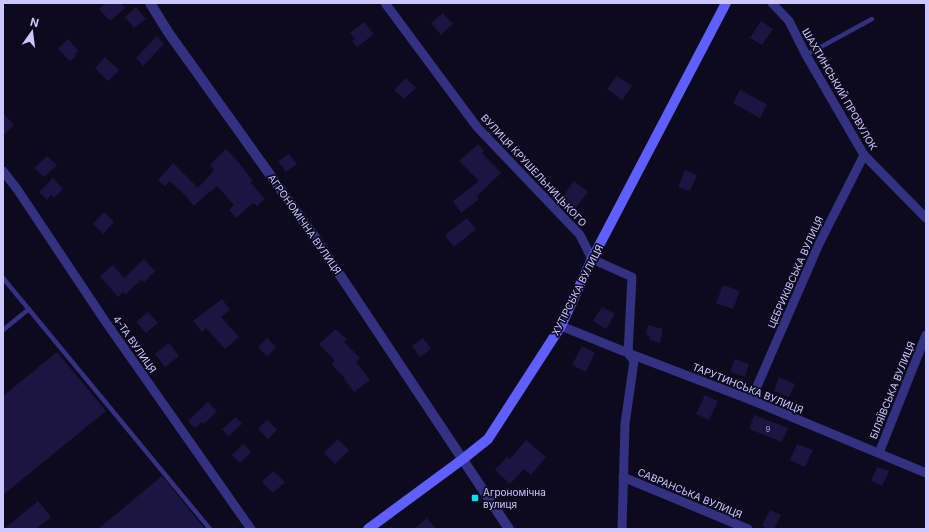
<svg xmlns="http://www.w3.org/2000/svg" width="929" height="532" font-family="Inter,sans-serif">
	<rect width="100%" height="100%" fill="#0d0a1e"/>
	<!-- building -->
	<g fill="#1c1441">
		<polygon points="106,3 120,3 125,8 110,21 99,9"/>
		<polygon points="136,7 146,19 134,28 125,17"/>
		<polygon points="443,13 453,24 441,35 431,23"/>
		<polygon points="761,21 773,29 762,45 750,38"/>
		<polygon points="364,22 374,34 357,47 352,41 355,39 350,33"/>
		<polygon points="157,36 164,44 143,66 136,58"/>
		<polygon points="68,39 79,51 75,54 76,56 70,61 58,49"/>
		<polygon points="105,57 119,70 108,81 95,68"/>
		<polygon points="617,76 632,86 622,100 607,89"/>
		<polygon points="406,78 416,88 404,99 394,90"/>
		<polygon points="740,90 767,104 760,118 733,103"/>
		<polygon points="3,113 14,125 3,136"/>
		<polygon points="478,144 484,151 482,153 501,173 477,196 479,199 461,213 453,201 479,181 459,161"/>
		<polygon points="226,149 235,158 253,181 250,182 265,199 257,206 253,203 236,218 229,210 234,205 217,186 211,192 210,191 194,206 183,193 170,181 165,186 158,180 173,163 198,188 214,170 210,165"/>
		<polygon points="289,154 297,164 286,172 278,161"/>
		<polygon points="47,156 57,165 44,177 34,168"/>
		<polygon points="685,170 697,175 690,191 678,187"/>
		<polygon points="53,178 63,189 54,198 51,195 47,200 39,192"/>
		<polygon points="574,181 588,192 574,210 562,198"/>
		<polygon points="104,212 114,222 103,234 93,224"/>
		<polygon points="467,218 476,229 454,247 445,235"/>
		<polygon points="144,259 155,271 144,282 141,280 126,294 123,292 118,297 100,276 113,265 124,278"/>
		<polygon points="723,285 740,291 733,309 716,303"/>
		<polygon points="222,299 230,310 221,317 239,337 225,349 206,328 202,332 193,321"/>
		<polygon points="602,307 615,314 606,329 593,321"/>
		<polygon points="148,312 158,323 146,333 136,322"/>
		<polygon points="648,325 663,329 660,343 649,340 650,336 646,335"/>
		<polygon points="336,329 347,340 344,342 360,358 356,362 370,380 354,392 344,379 345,378 331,364 335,361 319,344"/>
		<polygon points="267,338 276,347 267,356 258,347"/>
		<polygon points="423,338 431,349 420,357 412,346"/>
		<polygon points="169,343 179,356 165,367 155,354"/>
		<polygon points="582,346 595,353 586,372 572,365"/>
		<polygon points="57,352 106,411 3,495 3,396"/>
		<polygon points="735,359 749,364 745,377 730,372"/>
		<polygon points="779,377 795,384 789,397 774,391"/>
		<polygon points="705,395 718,401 709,420 696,414"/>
		<polygon points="208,402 217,411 204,424 202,422 195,428 188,421"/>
		<polygon points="754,415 788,428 782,442 749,429"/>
		<polygon points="236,417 242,424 228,436 222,429"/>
		<polygon points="267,420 277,430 268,439 258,429"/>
		<polygon points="338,439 349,450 335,464 324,453"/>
		<polygon points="526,440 546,457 531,475 524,469 510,484 495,470 507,457 510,459"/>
		<polygon points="243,444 251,452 240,463 232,455"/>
		<polygon points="797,444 813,450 805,467 790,460"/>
		<polygon points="877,467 889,471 882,486 871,481"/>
		<polygon points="273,471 285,482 273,493 262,482"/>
		<polygon points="162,476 205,529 98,529"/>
		<polygon points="38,501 51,517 36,529 4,529"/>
		<polygon points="770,510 781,515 774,529 769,529 762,526"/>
		<polygon points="427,518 436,529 414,529"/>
	</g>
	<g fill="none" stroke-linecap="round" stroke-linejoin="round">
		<!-- service -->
		<g stroke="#323182" stroke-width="4.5">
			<polyline points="806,55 872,19"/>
			<polyline points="3,278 210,529"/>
			<polyline points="3,330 29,309"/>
		</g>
		<!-- minor -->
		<g stroke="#323182" stroke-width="9">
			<polyline points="385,3 477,127 580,235 592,259 632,277 628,353 634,361 625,424 622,529"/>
			<polyline points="772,3 789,21 806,55 864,155 926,218"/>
			<polyline points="3,171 17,189 105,321 251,529"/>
			<polyline points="561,326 628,353 751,400 926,473"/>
			<polyline points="751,400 819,244 864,155"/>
			<polyline points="879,453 926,335"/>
			<polyline points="623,477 748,529"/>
		</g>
		<!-- tertiary -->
		<polyline stroke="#323182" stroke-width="10" points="150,3 168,32 316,239 509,529"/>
		<!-- secondary -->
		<polyline stroke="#5f5eff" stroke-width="10" points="368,529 463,459 488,439 561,326 592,259 726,3"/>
	</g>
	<!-- markers -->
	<rect fill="#00dff2" stroke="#0d0a1e" stroke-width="1.5" x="471" y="494" width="8" height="8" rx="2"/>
	<g text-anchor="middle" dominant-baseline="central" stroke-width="3.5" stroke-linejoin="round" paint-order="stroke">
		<!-- number labels -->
		<g font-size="8" fill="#a09ad0">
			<text x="768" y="429">9</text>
		</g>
		<!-- street labels -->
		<g font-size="10" fill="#ccc7ff" stroke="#0d0a1e">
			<text transform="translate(840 89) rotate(60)">ШАХТИНСЬКИЙ ПРОВУЛОК</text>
			<text transform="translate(534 170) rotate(47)">ВУЛИЦЯ КРУШЕЛЬНИЦЬКОГО</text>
			<text transform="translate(305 224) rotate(55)">АГРОНОМІЧНА ВУЛИЦЯ</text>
			<text transform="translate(795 272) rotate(-66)">ЦЕБРИКІВСЬКА ВУЛИЦЯ</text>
			<text transform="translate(577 290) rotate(-63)">ХУТІРСЬКА ВУЛИЦЯ</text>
			<text transform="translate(135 344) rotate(55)">4-ТА ВУЛИЦЯ</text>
			<text transform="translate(748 388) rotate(22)">ТАРУТИНСЬКА ВУЛИЦЯ</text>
			<text transform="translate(892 390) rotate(-68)">БІЛЯЇВСЬКА ВУЛИЦЯ</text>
			<text transform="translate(690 493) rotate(23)">САВРАНСЬКА ВУЛИЦЯ</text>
		</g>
		<!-- poi labels -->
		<g font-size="10" fill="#ccc7ff" stroke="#0d0a1e" text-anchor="start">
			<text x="483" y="492">Агрономічна<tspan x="483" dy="12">вулиця</tspan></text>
		</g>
	</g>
	<!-- border -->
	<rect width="929" height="532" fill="none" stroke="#ccc7ff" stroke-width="8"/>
	<!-- north arrow -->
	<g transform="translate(32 32) rotate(14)" stroke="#0d0a1e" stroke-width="3" paint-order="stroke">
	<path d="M0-3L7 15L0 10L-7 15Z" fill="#ccc7ff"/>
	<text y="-6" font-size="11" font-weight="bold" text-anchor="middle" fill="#ccc7ff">N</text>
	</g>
</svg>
